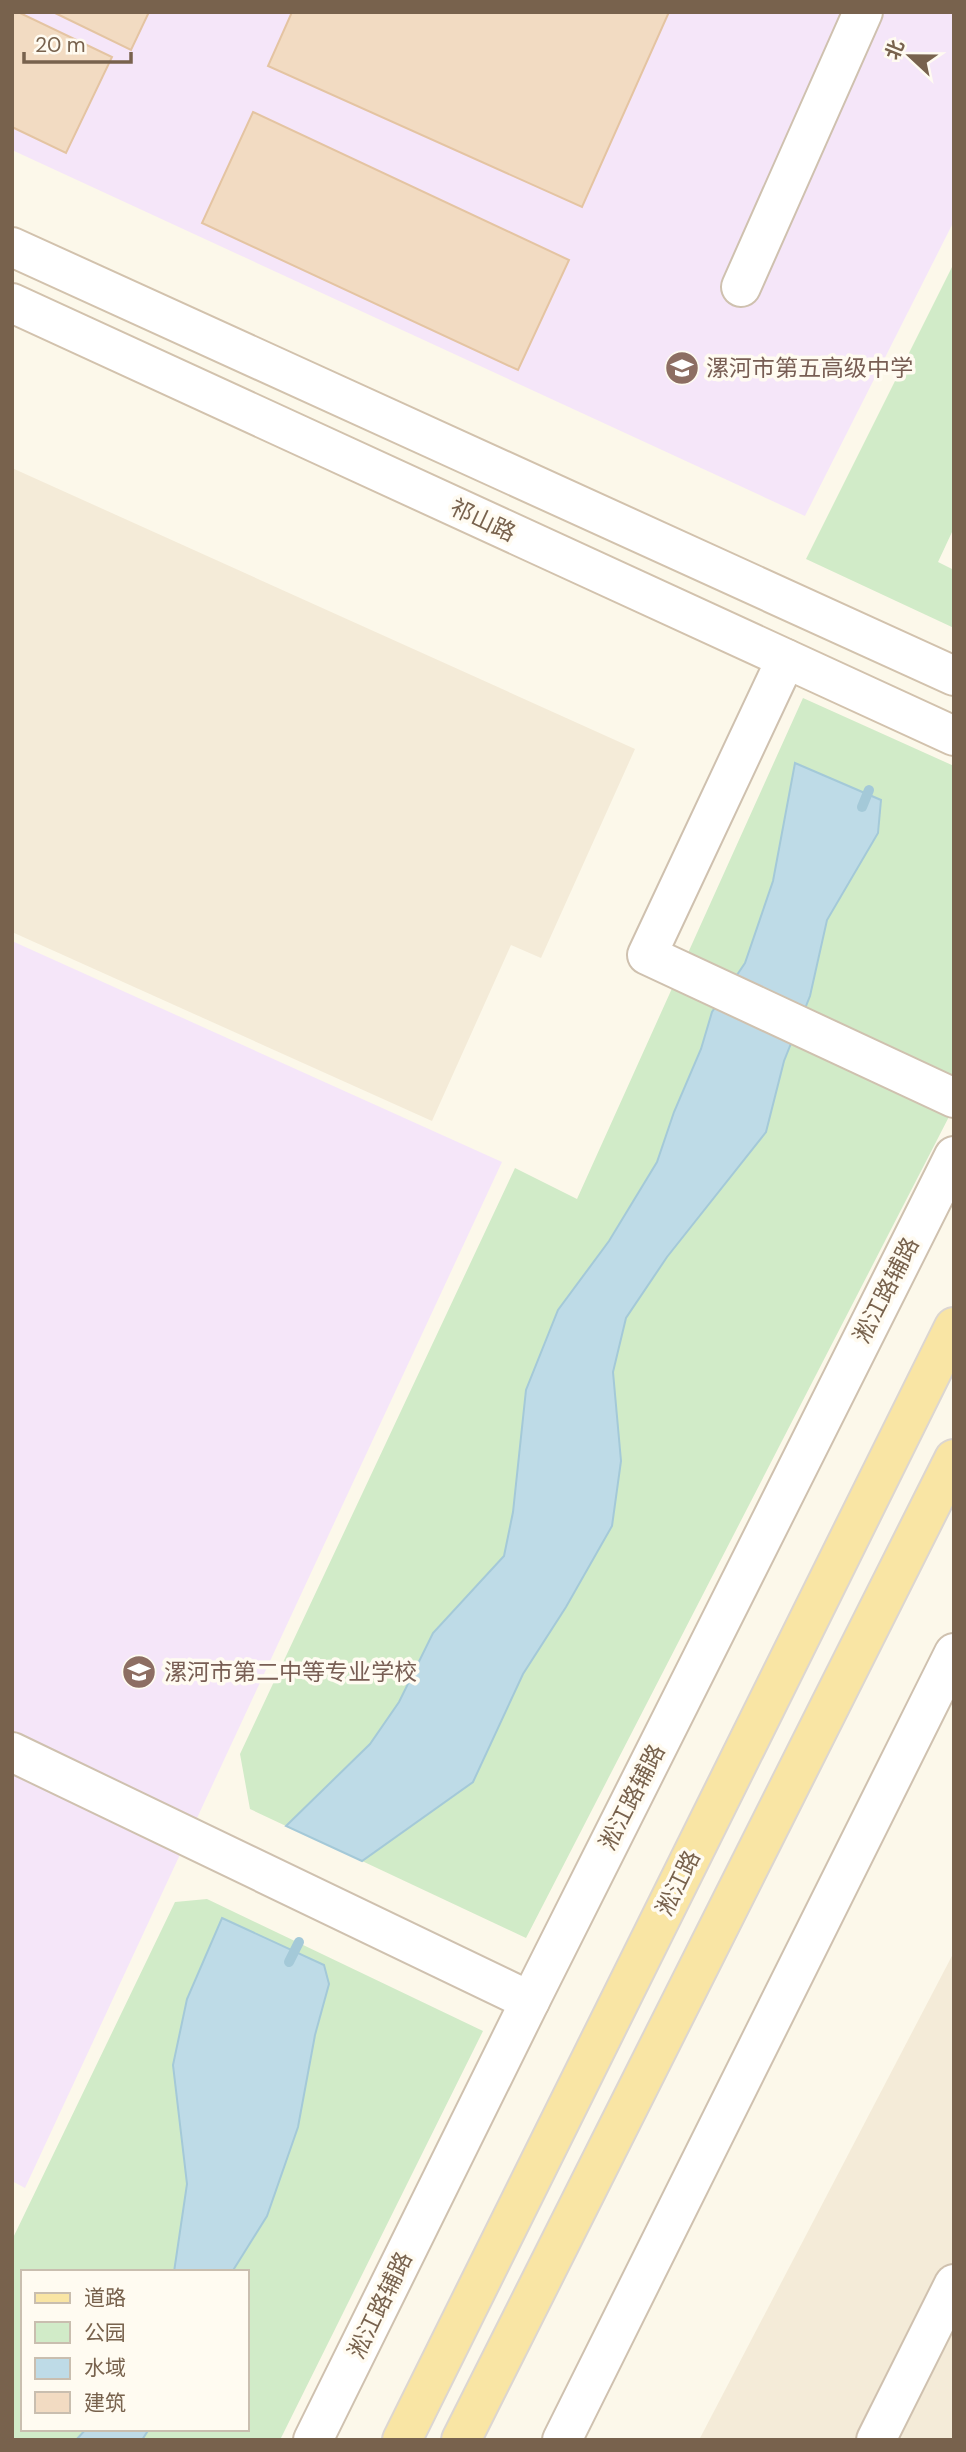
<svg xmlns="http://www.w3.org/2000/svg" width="966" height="2452" font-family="'DM Sans','Noto Sans SC',sans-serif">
	<rect width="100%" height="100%" fill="#fcf8ea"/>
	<!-- residential -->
	<g fill="#f4ebd8">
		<polygon points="12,468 635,749 541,958 511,945 432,1121 12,932"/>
		<polygon points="954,1952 954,2440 699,2440"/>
	</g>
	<!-- education -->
	<g fill="#f5e6f9">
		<polygon points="12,12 954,12 954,221 805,516 12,150"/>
		<polygon points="12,941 502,1162 25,2188 12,2181"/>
	</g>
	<!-- green -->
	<g fill="#d1ebc8">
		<polygon points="954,263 954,522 952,532 938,562 954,570 954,628 806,559"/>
		<polygon points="803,698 954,766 954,1107 526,1938 362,1861 473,1782 523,1674 566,1607 621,1461 613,1372 626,1318 667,1257 766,1132 784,1061 810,996 827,920 878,833 881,800 795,763 773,881 745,963 712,1013 701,1049 674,1112 657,1162 609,1241 558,1310 526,1390 513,1512 504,1556 433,1633 399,1702 370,1744 286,1826 250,1809 240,1754 515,1168 577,1199"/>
		<polygon points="207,1899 483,2031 280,2440 142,2440 149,2429 247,2429 247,2272 232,2272 267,2216 329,1984 324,1965 222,1918 187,1999 173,2065 187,2184 176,2268 174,2272 23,2272 23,2429 86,2429 76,2440 12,2440 12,2240 175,1902"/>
	</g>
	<!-- water -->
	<g fill="#bedbe7" stroke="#a4c9d8" stroke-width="2">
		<polygon points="795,763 881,800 878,833 827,920 810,996 784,1061 766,1132 667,1257 626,1318 613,1372 621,1461 612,1526 566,1607 523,1674 473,1782 362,1861 286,1826 370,1744 399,1702 433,1633 504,1556 513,1512 526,1390 558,1310 609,1241 657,1162 674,1112 701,1049 712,1012 745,963 773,881"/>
		<polygon points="222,1918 324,1965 329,1984 315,2035 298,2127 267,2216 232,2272 174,2272 187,2184 173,2065 187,1999"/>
		<polygon points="86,2429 149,2429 142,2440 76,2440"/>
	</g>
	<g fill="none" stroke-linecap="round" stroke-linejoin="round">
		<!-- stream -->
		<g stroke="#a4c9d8" stroke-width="10">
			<polyline points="862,807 869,790"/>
			<polyline points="289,1962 299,1942"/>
		</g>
	</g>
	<!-- building -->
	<g fill="#f2dbc2" stroke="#e4c4a2" stroke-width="2">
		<polygon points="12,12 18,12 112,57 66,153 12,127"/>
		<polygon points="53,12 149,12 131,50"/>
		<polygon points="292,12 669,12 582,207 268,66"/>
		<polygon points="253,112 569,260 518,370 202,223"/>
	</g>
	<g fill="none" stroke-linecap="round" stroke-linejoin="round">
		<!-- street casing -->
		<g stroke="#cfc1af" stroke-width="42">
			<g id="street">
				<polyline points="741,287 863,12"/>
				<polyline points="786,659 647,955 954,1098"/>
				<polyline points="12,1752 530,2001"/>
				<polyline points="313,2440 530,2001 954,1156"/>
				<polyline points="562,2440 954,1653"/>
				<polyline points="876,2440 954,2284"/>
			</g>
		</g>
		<!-- secondary casing -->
		<g stroke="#d2c2ad" stroke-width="42">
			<g id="secondary">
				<polyline points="12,247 954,676"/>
				<polyline points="12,303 954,736"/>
			</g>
		</g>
		<!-- primary casing -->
		<g stroke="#dcd6d1" stroke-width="42">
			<g id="primary">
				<polyline points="402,2440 954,1327"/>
				<polyline points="461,2440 954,1459"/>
			</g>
		</g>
		<!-- street -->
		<use href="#street" stroke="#fff" stroke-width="38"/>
		<!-- secondary -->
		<use href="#secondary" stroke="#fff" stroke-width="38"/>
		<!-- primary -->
		<use href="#primary" stroke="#f9e5a4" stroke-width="38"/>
	</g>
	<!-- icons -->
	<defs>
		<g id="school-disc" transform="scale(1.75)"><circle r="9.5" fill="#8d6e63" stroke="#fffbf1"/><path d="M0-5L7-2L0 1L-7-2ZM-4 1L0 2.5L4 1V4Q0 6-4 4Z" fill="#fff"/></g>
	</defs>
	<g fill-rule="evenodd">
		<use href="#school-disc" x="682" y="368"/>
		<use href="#school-disc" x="139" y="1672"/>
	</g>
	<g text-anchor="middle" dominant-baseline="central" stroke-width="7" stroke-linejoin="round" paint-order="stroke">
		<!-- education labels -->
		<g font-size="23" fill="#785e54" stroke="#fffbf1" text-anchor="start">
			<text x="706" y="368">漯河市第五高级中学</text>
			<text x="164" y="1672">漯河市第二中等专业学校</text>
		</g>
		<!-- street labels -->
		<g font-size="23" fill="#78624d" stroke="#fffbf1">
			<text transform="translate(483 520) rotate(25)">祁山路</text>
			<text transform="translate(886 1290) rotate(-63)">淞江路辅路</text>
			<text transform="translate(632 1797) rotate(-63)">淞江路辅路</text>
			<text transform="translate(678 1883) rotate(-64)">淞江路</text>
			<text transform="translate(380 2305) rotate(-64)">淞江路辅路</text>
		</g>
	</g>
	<!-- border -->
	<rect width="966" height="2452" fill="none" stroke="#78624d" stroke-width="28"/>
	<!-- legend -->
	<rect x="21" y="2270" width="228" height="161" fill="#fffbf1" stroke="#c9beaf" stroke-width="2"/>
	<rect x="35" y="2293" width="35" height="10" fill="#f9e5a4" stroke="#c9beaf" stroke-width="2"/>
	<text x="84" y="2305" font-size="21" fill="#78624d">道路</text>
	<rect x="35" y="2322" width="35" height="21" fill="#d1ebc8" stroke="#c9beaf" stroke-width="2"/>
	<text x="84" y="2340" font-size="21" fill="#78624d">公园</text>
	<rect x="35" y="2358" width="35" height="21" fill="#bedbe7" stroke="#c9beaf" stroke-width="2"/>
	<text x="84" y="2375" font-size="21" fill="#78624d">水域</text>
	<rect x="35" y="2392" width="35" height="21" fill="#f2dbc2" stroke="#c9beaf" stroke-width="2"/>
	<text x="84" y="2410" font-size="21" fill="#78624d">建筑</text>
	<!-- north arrow -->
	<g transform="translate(910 56) rotate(292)" stroke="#fffbf1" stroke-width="5" paint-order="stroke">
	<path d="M0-5L12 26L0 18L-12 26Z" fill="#78624d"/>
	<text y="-10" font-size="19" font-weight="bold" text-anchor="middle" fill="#78624d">北</text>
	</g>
	<!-- scale -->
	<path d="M24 52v10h107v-10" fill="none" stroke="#78624d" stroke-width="3.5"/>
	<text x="35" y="52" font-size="21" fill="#78624d" stroke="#fffbf1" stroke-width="5" paint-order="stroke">20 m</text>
</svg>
